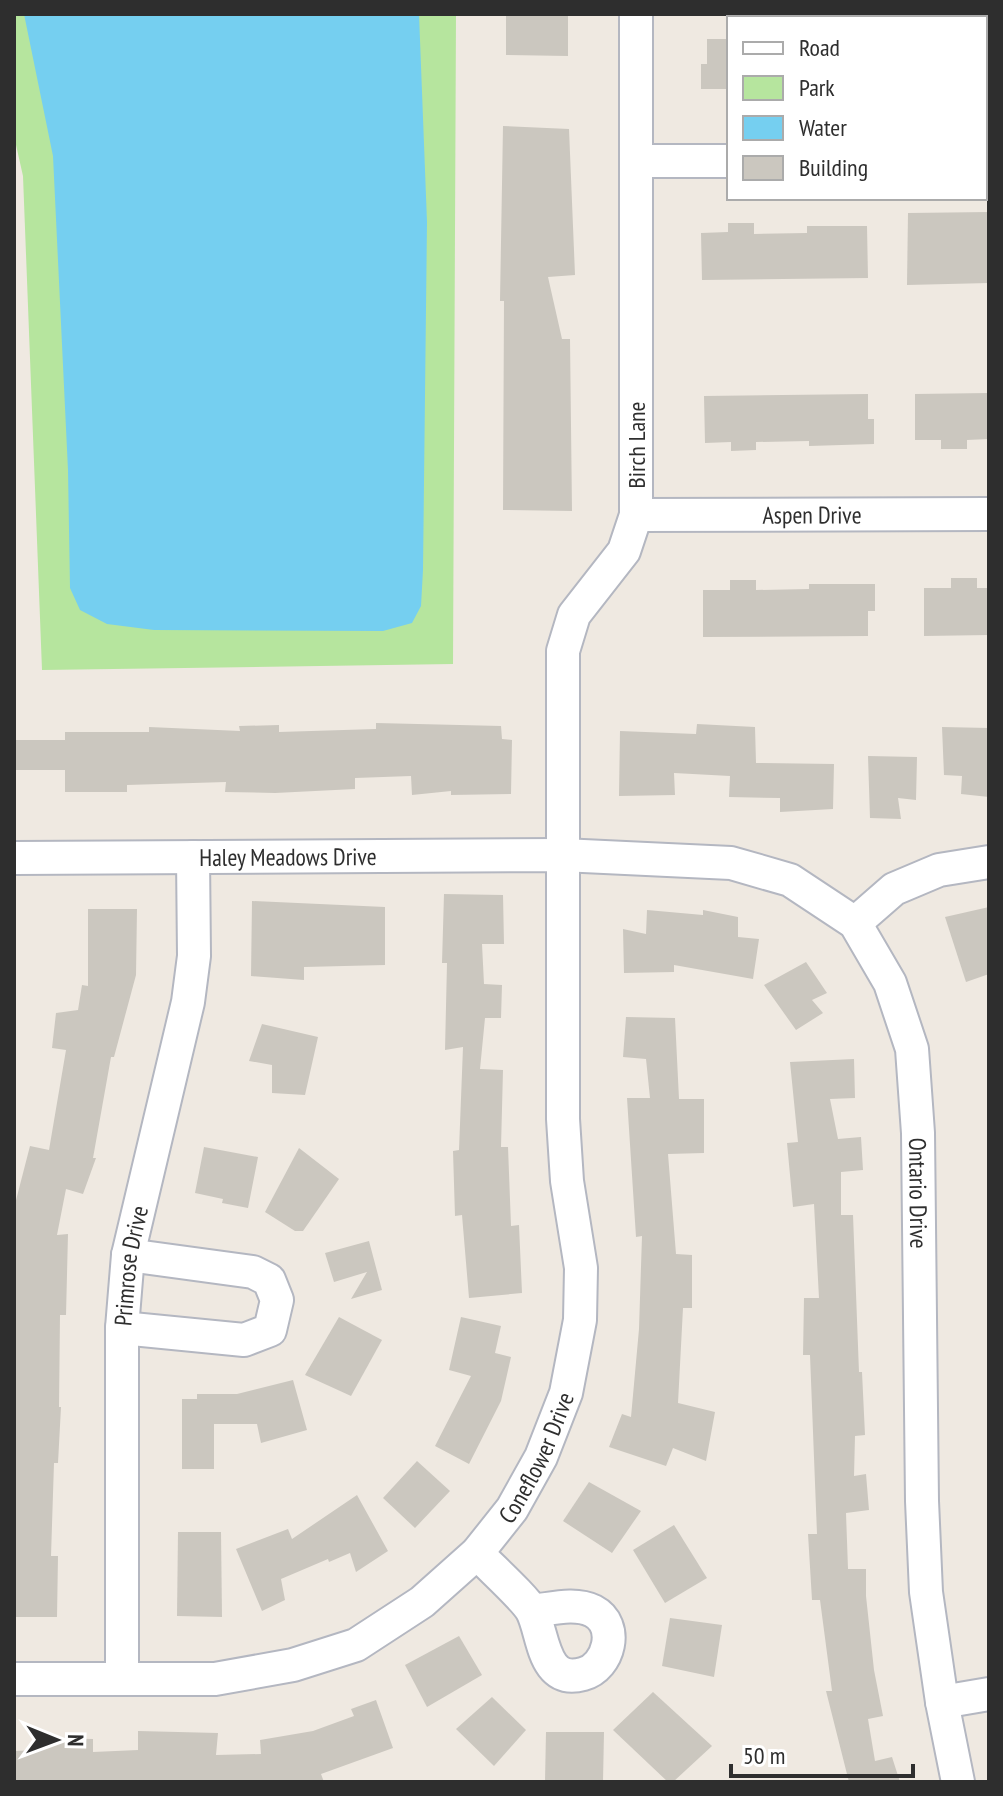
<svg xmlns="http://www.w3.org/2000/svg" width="1003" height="1796" font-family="'PT Sans Narrow',sans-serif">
	<rect width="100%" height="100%" fill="#efe9e1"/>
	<!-- green -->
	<polygon fill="#b6e59e" points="14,14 456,14 453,664 42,670 23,176 14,136"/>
	<!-- water -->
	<polygon fill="#75cff0" points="24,14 419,14 427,222 423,570 421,606 412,623 383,631 154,630 107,624 80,610 70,588 68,470 53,156"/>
	<!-- building -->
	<g fill="#cbc7bf">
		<polygon points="506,14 568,14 568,56 506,55"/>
		<polygon points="707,39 729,39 729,89 701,89 701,64 707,64"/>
		<polygon points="503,126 569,129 575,275 548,277 562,339 570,339 572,511 503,510 504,301 500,301"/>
		<polygon points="989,212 989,283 907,285 908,213"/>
		<polygon points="728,223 754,223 754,234 807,233 807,226 867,226 868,278 702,280 701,233 728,232"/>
		<polygon points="989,393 989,439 967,440 967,449 941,449 941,440 915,440 915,394"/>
		<polygon points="868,394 868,419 874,419 874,444 809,446 809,441 756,442 756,450 731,451 731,442 705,443 704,396"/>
		<polygon points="951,578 977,578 977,588 989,588 989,635 924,636 924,588 951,588"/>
		<polygon points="730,580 756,580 756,590 809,589 809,584 875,584 875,611 868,611 868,636 703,637 703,590 730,590"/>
		<polygon points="376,723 501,726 502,739 512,740 511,794 451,795 451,791 412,795 411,776 355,778 355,789 275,793 225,792 226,782 127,785 127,792 65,792 65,770 14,770 14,740 65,740 65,732 149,732 149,727 240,731 239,726 279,725 279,732 376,729"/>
		<polygon points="697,724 755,727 756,763 834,764 833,809 780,812 780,798 729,797 730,776 674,773 675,795 619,796 620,731 696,734"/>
		<polygon points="942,727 989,728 989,797 961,794 962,776 944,775"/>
		<polygon points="868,756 917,757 916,800 898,798 901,819 870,818"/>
		<polygon points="444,894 503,895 504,944 482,944 484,984 502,985 501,1018 485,1018 480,1069 503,1070 501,1147 508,1147 511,1226 519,1225 522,1293 469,1298 462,1215 455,1216 453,1151 459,1150 463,1047 445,1050 447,963 442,963"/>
		<polygon points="252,901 385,907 385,965 304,967 304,980 251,976"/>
		<polygon points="989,907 989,974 966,982 945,917"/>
		<polygon points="88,909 137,909 136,975 114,1057 111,1057 93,1158 96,1158 83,1194 66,1189 57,1235 68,1234 66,1315 60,1315 59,1407 61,1407 58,1463 54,1463 51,1556 58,1556 57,1617 14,1617 14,1208 30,1146 49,1150 66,1050 52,1048 56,1013 78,1010 82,985 88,986"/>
		<polygon points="647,910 703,915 703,910 738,917 738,937 759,939 753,979 674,965 674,972 624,973 623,929 646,934"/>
		<polygon points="806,962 827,993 812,1000 823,1013 796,1030 764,985"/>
		<polygon points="626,1017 675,1018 679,1099 704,1099 704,1153 668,1154 676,1254 692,1255 692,1308 683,1308 678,1403 715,1412 706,1461 673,1448 666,1466 609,1447 622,1414 631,1417 639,1329 642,1236 636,1237 627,1098 650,1098 646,1059 623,1057"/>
		<polygon points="262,1024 318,1037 305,1095 272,1093 272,1065 249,1061"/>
		<polygon points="854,1059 855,1098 830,1099 838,1139 861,1137 863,1170 841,1172 841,1215 853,1215 859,1372 862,1372 865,1435 855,1436 854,1476 866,1474 869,1510 846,1513 848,1569 866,1569 866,1596 874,1670 883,1716 868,1719 875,1761 892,1757 900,1782 849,1782 826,1691 832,1691 820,1600 812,1600 808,1534 817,1534 810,1355 803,1355 804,1298 819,1298 814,1204 793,1207 787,1143 798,1142 790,1062"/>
		<polygon points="204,1147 258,1157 248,1208 222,1203 223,1199 195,1193"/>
		<polygon points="299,1148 339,1179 303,1231 295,1231 265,1212"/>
		<polygon points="369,1241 382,1290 351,1299 367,1272 334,1282 325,1253"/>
		<polygon points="339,1317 382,1340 351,1396 305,1375"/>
		<polygon points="461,1317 501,1326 495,1353 511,1357 501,1401 469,1464 435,1446 471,1376 449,1370"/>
		<polygon points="293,1380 307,1430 261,1443 257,1424 214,1424 214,1469 182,1469 182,1399 197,1399 197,1394 237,1394"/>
		<polygon points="417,1461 450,1491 415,1528 383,1498"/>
		<polygon points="589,1482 641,1511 612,1553 563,1521"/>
		<polygon points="357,1495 388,1551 356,1572 350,1553 329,1562 328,1559 281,1579 285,1600 262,1611 236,1549 288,1529 292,1539"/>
		<polygon points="674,1525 707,1578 665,1603 633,1550"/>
		<polygon points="178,1532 221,1532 222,1617 177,1616"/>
		<polygon points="670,1618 722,1625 714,1677 662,1666"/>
		<polygon points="459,1636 482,1675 427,1707 405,1665"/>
		<polygon points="653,1692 712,1746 673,1782 668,1782 613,1730"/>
		<polygon points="492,1697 526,1730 494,1766 456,1729"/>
		<polygon points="376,1700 393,1748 321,1774 324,1782 14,1782 14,1751 40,1750 40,1745 56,1745 56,1738 93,1739 93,1752 138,1750 138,1731 218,1733 216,1755 261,1754 260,1740 313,1731 354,1716 351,1709"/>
		<polygon points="546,1732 604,1732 603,1782 545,1782"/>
	</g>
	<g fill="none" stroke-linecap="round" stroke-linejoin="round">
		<!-- minor casing -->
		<g stroke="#b4b7c1" stroke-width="36">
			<g id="minor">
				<polyline points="985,159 989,159"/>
				<polyline points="637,161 729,161"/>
				<path id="s1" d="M636,515L989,514"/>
				<path id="s2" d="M14,858L562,855L731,863L790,880L855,923L890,983L912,1049L918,1133L922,1501L926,1592L942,1702L958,1782"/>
				<polyline points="855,923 894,889 939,870 989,862"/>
				<polyline points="122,1328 244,1340 270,1330 277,1300 269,1280 253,1272 128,1255"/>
				<path d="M477,1553C489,1566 525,1598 532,1611C544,1634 542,1685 583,1674C609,1667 620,1625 593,1611C575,1602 551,1609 532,1611"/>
				<path id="s3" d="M14,1679H215L293,1665L356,1645L422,1602L477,1553L512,1509L541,1457L566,1393L580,1320L581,1268L567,1181L563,1119V651L574,615L624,551L636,515V14"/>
				<path id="s4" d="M122,1679V1328L128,1255L188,1002L194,956L193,857"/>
				<polyline points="942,1702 989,1694"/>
			</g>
		</g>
		<!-- minor -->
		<use href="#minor" stroke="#fff" stroke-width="32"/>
	</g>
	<g text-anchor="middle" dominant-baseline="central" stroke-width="8" stroke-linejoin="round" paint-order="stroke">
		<!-- street labels -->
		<g font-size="24" fill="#2e2e2e" stroke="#fff">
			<text transform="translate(636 445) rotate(-90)">Birch Lane</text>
			<text stroke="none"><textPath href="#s1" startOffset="176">Aspen Drive</textPath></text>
			<text stroke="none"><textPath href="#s2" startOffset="274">Haley Meadows Drive</textPath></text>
			<text stroke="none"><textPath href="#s2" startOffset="1140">Ontario Drive</textPath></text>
			<text stroke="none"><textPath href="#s4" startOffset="414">Primrose Drive</textPath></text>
			<text stroke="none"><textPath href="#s3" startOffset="612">Coneflower Drive</textPath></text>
		</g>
	</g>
	<!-- border -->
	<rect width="1003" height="1796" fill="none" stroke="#2e2e2e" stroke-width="32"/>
	<!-- legend -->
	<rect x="727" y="16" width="260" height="184" fill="#ffffff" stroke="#ababab" stroke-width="2"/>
	<rect x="743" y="42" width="40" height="12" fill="#ffffff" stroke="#ababab" stroke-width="2"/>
	<text x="799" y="56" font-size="24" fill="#2e2e2e">Road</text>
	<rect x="743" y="76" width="40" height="24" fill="#b6e59e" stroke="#ababab" stroke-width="2"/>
	<text x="799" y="96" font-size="24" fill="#2e2e2e">Park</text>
	<rect x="743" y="116" width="40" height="24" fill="#75cff0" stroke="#ababab" stroke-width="2"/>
	<text x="799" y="136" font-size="24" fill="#2e2e2e">Water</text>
	<rect x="743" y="156" width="40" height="24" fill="#cbc7bf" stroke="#ababab" stroke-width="2"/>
	<text x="799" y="176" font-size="24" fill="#2e2e2e">Building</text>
	<!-- north arrow -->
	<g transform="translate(56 1740) rotate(91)" stroke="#ffffff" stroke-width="6" paint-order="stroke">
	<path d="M0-6L14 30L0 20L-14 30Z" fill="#2e2e2e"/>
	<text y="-12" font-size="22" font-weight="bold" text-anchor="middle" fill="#2e2e2e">N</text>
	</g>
	<!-- scale -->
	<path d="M731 1764v12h182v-12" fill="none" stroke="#2e2e2e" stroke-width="4"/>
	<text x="743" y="1764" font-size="24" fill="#2e2e2e" stroke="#ffffff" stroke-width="6" paint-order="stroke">50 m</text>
</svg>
